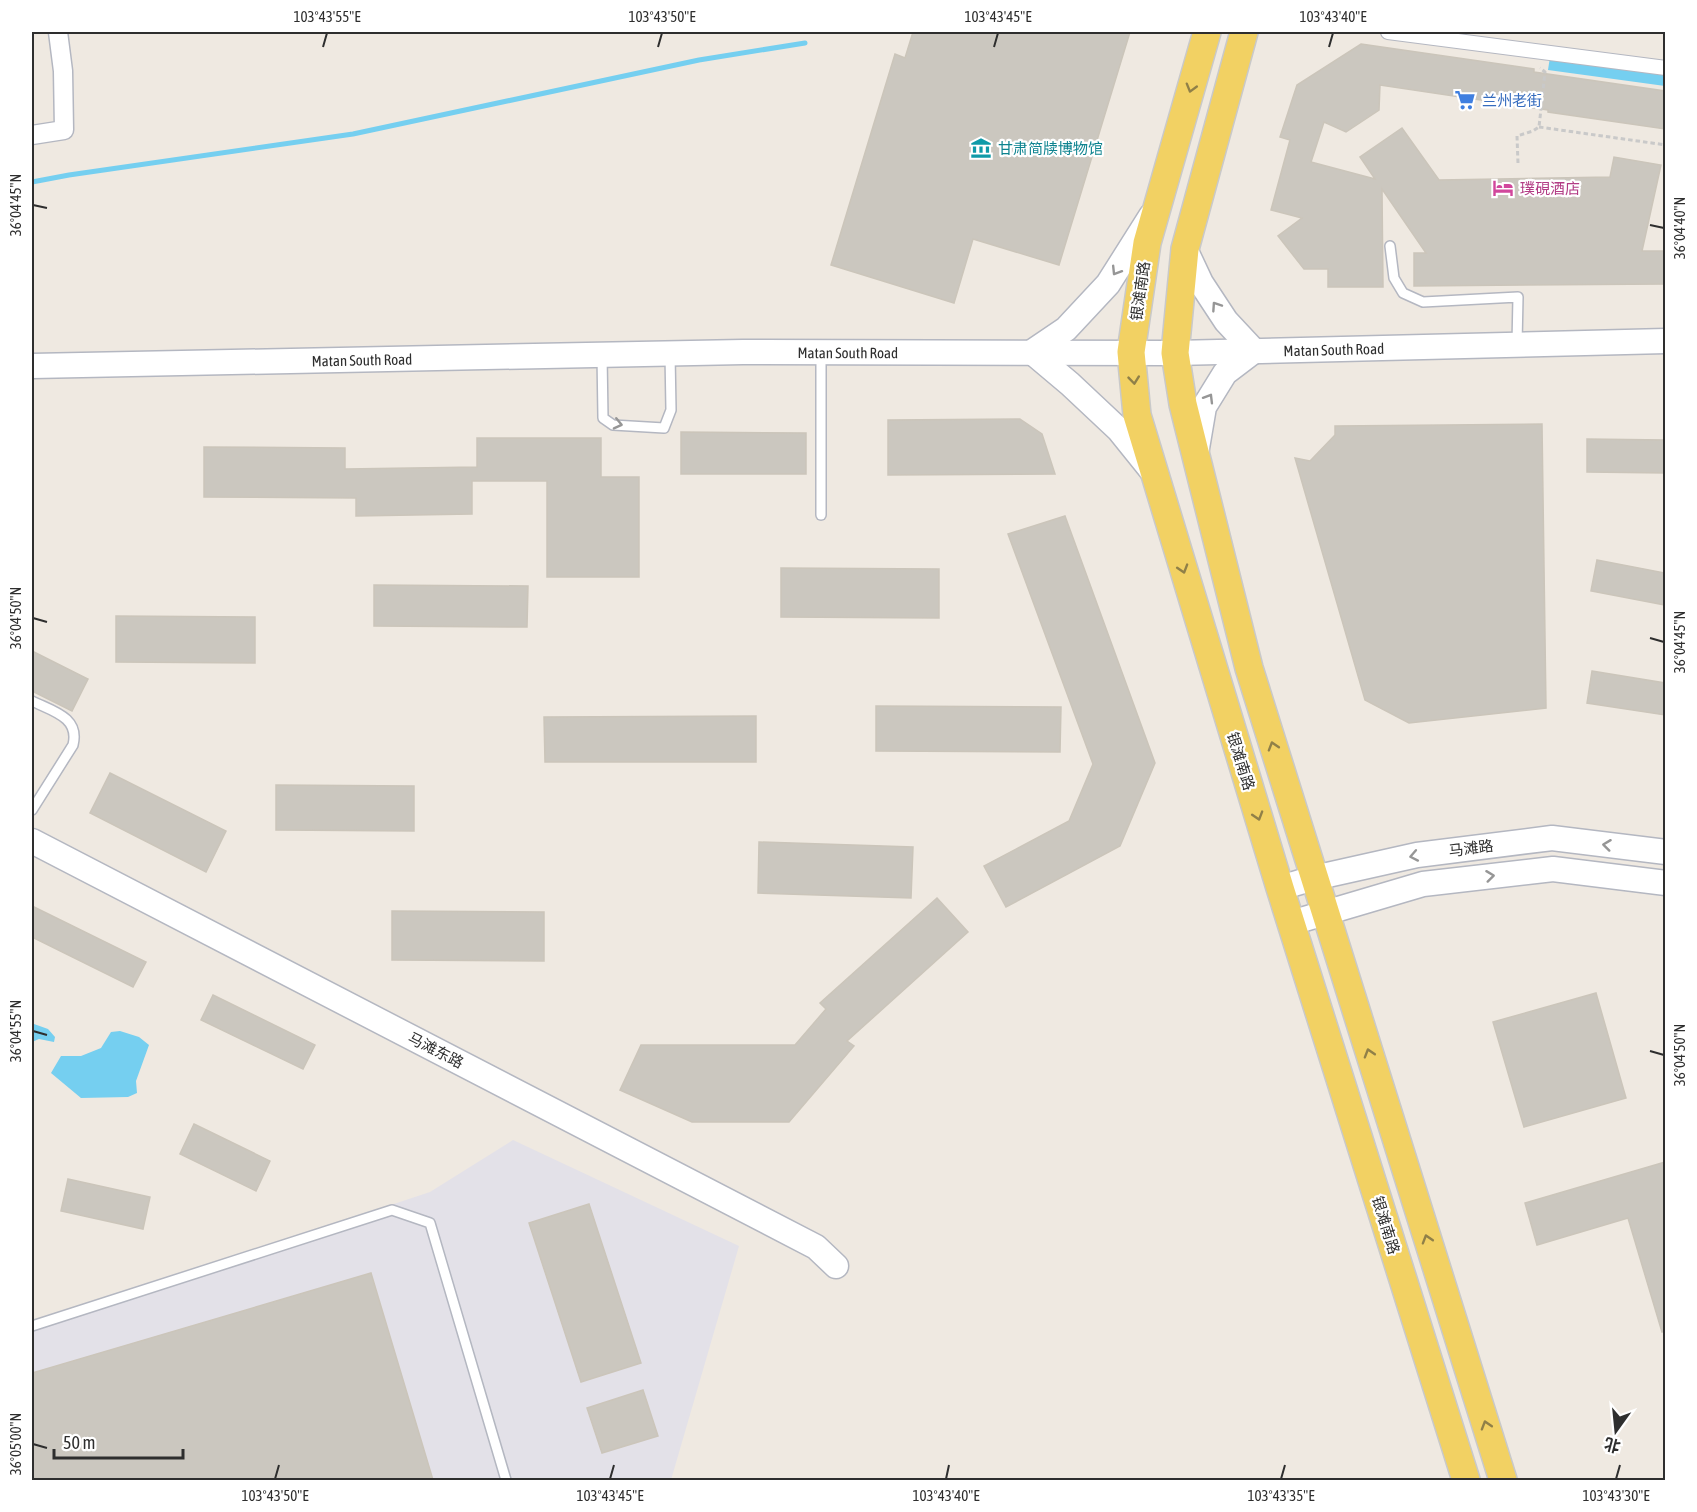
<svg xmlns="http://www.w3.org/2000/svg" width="1697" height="1512" font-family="'Asap Condensed','Noto Sans SC',sans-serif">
	<rect width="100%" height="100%" fill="#efe9e1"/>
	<!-- industrial -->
	<polygon fill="#e3e1e8" points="513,1140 739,1246 671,1480 32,1480 32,1324 430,1192"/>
	<!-- water -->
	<g fill="#75cff0">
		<polygon points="1550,57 1665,72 1665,86 1548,70"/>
		<polygon points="34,1024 48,1029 55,1037 54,1042 39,1039 32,1042 32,1025"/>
		<polygon points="120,1031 139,1037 149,1045 136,1081 137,1093 128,1097 81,1098 51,1073 61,1056 81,1056 101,1048 111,1032"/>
	</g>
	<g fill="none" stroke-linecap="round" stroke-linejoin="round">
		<!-- stream -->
		<polyline stroke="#75cff0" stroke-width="5" points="32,182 69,175 353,134 699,60 805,43"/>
	</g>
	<!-- building -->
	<g fill="#cbc7bf" stroke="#cbc5ba" stroke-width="1.5">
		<polygon points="913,32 1130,32 1059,265 973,239 954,303 831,265 895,54 905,58"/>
		<polygon points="1361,44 1534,69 1534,72 1665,91 1665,129 1548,112 1548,110 1380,85 1379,110 1346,132 1324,122 1311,162 1375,179 1360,157 1402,128 1439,180 1610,177 1614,157 1661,165 1642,251 1665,251 1665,284 1414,286 1414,253 1426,253 1382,189 1383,287 1328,287 1328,269 1304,269 1278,236 1302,218 1271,210 1290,140 1280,137 1297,85"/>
		<polygon points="1020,419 1042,434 1055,474 888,475 888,420"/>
		<polygon points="1542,424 1546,708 1409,723 1365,700 1295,458 1310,461 1335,435 1335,426"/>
		<polygon points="681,432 806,433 806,474 681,474"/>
		<polygon points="477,438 601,438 601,477 639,477 639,577 547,577 547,481 472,481 472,514 356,516 356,498 204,497 204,447 345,448 345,469 477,467"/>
		<polygon points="1587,439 1665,440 1665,473 1587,472"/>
		<polygon points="1065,516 1155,763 1120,846 1006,907 984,866 1069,821 1093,764 1008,534"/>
		<polygon points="1597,560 1665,573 1665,605 1591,591"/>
		<polygon points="781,568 939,569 939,618 781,617"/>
		<polygon points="374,585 528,586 527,627 374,626"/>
		<polygon points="116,616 255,617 255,663 116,662"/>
		<polygon points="32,651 88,679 72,711 32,691"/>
		<polygon points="1592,671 1665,683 1665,715 1587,703"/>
		<polygon points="876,706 1061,707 1060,752 876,751"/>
		<polygon points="756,716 756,762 545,762 544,717"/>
		<polygon points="110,773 226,831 206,872 90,813"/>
		<polygon points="276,785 414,786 414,831 276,830"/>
		<polygon points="759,842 913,847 911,898 758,893"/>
		<polygon points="937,898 968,932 847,1041 854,1046 789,1122 692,1122 620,1090 641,1045 795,1045 826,1009 820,1003"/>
		<polygon points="32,906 146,962 133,987 32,937"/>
		<polygon points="392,911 544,912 544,961 392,960"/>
		<polygon points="1596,993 1626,1098 1524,1127 1493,1022"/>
		<polygon points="213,995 315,1045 303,1069 201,1020"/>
		<polygon points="194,1124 270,1161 256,1191 180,1154"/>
		<polygon points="1665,1162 1665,1331 1662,1332 1628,1218 1537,1245 1525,1203"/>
		<polygon points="68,1179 150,1197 143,1229 61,1211"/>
		<polygon points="589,1204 641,1363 581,1382 529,1223"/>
		<polygon points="371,1273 433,1480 32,1480 32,1373"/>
		<polygon points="643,1390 658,1436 602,1453 587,1408"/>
	</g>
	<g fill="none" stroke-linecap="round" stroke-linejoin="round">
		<!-- service casing -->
		<g stroke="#b4b7c1" stroke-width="12">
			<g id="service">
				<polyline points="1390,246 1394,278 1403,293 1423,302 1518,297 1517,344"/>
				<polyline points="602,355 603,418 613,425 664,428 671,410 670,354"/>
				<polyline points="821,355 821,515"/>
				<path d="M32,701C52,711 80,717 73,745L32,810"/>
				<polyline points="32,1326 392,1210 430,1223 506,1480"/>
			</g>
		</g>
		<!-- pedestrian casing -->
		<g stroke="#b4b7c1" stroke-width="16">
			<polyline id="pedestrian" points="1388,32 1666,68"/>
		</g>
		<!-- minor casing -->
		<g stroke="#b4b7c1" stroke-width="21">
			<polyline id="minor" points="32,135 64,130 63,71 58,32"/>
		</g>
		<!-- secondary casing -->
		<g stroke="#b4b7c1" stroke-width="27">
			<g id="secondary">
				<polyline points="1151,216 1108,284 1066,329 1032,352 1070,384 1119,430 1152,471"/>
				<polyline points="1185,249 1201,283 1226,321 1254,351 1225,373 1204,407 1196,454"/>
				<path id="s1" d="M32,366L743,352L1175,353L1666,341"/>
				<polyline points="32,841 816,1247 836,1266"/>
				<polyline points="1280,888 1314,878 1417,855 1552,838 1666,852"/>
				<polyline points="1291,923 1423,884 1553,869 1666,883"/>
			</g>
		</g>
		<!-- primary casing -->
		<g stroke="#c9c9c9" stroke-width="30">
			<g id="primary">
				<polyline points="1207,32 1147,243 1131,352 1137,415 1280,888 1466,1480"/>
				<polyline points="1244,32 1185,249 1175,353 1183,404 1249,668 1503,1480"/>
			</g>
		</g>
		<!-- path -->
		<g stroke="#c9c9c9" stroke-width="3" stroke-dasharray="4.5 3" stroke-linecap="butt">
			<polyline points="1539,127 1666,145"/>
			<polyline points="1518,163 1517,136 1533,131 1539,127 1545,72 1540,68"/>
		</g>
		<!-- service -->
		<use href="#service" stroke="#fff" stroke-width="9"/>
		<!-- pedestrian -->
		<use href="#pedestrian" stroke="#fff" stroke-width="14"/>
		<!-- minor -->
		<use href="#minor" stroke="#fff" stroke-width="18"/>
		<!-- secondary -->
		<use href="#secondary" stroke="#fff" stroke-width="24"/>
		<!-- primary -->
		<use href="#primary" stroke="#f2d163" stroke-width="27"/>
	</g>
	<!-- one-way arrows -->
	<defs><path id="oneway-chevron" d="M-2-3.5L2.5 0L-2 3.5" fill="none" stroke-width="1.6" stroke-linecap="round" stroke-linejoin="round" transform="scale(1.5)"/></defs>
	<g stroke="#908048">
		<use href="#oneway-chevron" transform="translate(1191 88) rotate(106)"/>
		<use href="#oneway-chevron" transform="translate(1134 380) rotate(84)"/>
		<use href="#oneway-chevron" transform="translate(1183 569) rotate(73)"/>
		<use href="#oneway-chevron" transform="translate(1273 746) rotate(-107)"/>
		<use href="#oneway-chevron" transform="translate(1258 816) rotate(73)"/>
		<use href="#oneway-chevron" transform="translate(1369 1053) rotate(-107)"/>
		<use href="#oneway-chevron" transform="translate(1427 1239) rotate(-107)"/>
		<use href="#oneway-chevron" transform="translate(1486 1425) rotate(-107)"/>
	</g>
	<g stroke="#969696">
		<use href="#oneway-chevron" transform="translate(1116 271) rotate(122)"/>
		<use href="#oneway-chevron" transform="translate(1216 306) rotate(-124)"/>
		<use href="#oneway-chevron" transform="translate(1209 398) rotate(-59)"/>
		<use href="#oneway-chevron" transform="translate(618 424) rotate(13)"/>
		<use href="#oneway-chevron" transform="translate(1607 845) rotate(-173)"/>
		<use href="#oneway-chevron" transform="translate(1414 856) rotate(169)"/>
		<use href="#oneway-chevron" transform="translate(1490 876) rotate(-7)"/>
	</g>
	<!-- ticks -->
	<path fill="none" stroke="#2e2e2e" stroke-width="2" d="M323,47L327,33M658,47L662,33M994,47L998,33M1329,47L1333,33M33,205L47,208M1650,225L1664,228M33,618L47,622M1650,638L1664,642M33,1031L47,1035M1650,1051L1664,1055M33,1444L47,1448M275,1479L279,1465M610,1479L614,1465M946,1479L949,1465M1281,1479L1285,1465M1616,1479L1620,1465"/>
	<!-- icons -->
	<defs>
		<g id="supermarket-bare" transform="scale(1.62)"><path d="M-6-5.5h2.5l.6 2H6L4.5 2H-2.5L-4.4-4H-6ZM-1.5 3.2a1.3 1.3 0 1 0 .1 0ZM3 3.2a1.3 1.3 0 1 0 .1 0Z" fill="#3f7fe0" stroke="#fff" stroke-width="2.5" paint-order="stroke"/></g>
		<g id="museum-bare" transform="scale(1.62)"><path d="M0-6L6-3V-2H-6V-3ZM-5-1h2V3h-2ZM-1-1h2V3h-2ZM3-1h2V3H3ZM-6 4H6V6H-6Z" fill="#0f9aa8" stroke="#fff" stroke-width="2.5" paint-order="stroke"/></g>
		<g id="hotel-bare" transform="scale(1.62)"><path d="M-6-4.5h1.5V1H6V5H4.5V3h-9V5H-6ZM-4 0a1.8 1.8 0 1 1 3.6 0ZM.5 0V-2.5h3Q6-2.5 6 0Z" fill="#d1479c" stroke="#fff" stroke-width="2.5" paint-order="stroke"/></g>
	</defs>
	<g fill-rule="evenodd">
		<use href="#supermarket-bare" x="1465" y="100"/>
		<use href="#museum-bare" x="981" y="148"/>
		<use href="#hotel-bare" x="1503" y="188"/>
	</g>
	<g text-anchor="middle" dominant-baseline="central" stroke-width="4.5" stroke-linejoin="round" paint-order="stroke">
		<!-- shop labels -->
		<g font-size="15" fill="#366cbe" stroke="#fff" text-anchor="start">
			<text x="1482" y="100">兰州老街</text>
		</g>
		<!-- culture labels -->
		<g font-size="15" fill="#0d838f" stroke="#fff" text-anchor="start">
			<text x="998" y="148">甘肃简牍博物馆</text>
		</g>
		<!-- hotel labels -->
		<g font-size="15" fill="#b23c85" stroke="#fff" text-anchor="start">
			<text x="1520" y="188">璞硯酒店</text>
		</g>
		<!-- street labels -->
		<g font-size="15" fill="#2e2e2e" stroke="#fff">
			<text transform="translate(1140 291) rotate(-82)">银滩南路</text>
			<text stroke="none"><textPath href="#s1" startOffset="1302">Matan South Road</textPath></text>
			<text stroke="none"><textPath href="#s1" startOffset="816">Matan South Road</textPath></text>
			<text stroke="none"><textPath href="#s1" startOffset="330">Matan South Road</textPath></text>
			<text transform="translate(1241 761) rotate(73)">银滩南路</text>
			<text transform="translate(1471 848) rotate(-7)">马滩路</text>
			<text transform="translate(436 1050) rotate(27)">马滩东路</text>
			<text transform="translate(1386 1225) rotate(73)">银滩南路</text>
		</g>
	</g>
	<!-- border -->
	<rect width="1697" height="1512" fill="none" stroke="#ffffff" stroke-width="66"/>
	<!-- north arrow -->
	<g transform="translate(1616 1431) rotate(195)" stroke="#ffffff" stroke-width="4.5" paint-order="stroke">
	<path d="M0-4.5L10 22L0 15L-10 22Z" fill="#2e2e2e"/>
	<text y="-9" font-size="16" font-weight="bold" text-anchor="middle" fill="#2e2e2e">北</text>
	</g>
	<!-- scale -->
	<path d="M54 1449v9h129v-9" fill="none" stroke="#2e2e2e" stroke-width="3"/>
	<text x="63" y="1449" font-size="18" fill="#2e2e2e" stroke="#ffffff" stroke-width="4.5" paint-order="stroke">50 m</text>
	<rect x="33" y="33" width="1631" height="1446" fill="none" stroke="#2e2e2e" stroke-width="2"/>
	<g font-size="15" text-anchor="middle" fill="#2e2e2e">
		<text x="327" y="22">103°43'55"E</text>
		<text x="662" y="22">103°43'50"E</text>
		<text x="998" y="22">103°43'45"E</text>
		<text x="1333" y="22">103°43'40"E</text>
		<text transform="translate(16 205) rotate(-90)" y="5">36°04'45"N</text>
		<text transform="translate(1680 228) rotate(-90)" y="5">36°04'40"N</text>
		<text transform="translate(16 618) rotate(-90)" y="5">36°04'50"N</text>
		<text transform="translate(1680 642) rotate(-90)" y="5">36°04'45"N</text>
		<text transform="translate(16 1031) rotate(-90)" y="5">36°04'55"N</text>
		<text transform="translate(1680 1055) rotate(-90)" y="5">36°04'50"N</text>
		<text transform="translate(16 1444) rotate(-90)" y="5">36°05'00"N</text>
		<text x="275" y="1501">103°43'50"E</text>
		<text x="610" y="1501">103°43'45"E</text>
		<text x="946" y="1501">103°43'40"E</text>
		<text x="1281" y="1501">103°43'35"E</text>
		<text x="1616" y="1501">103°43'30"E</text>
	</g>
</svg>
